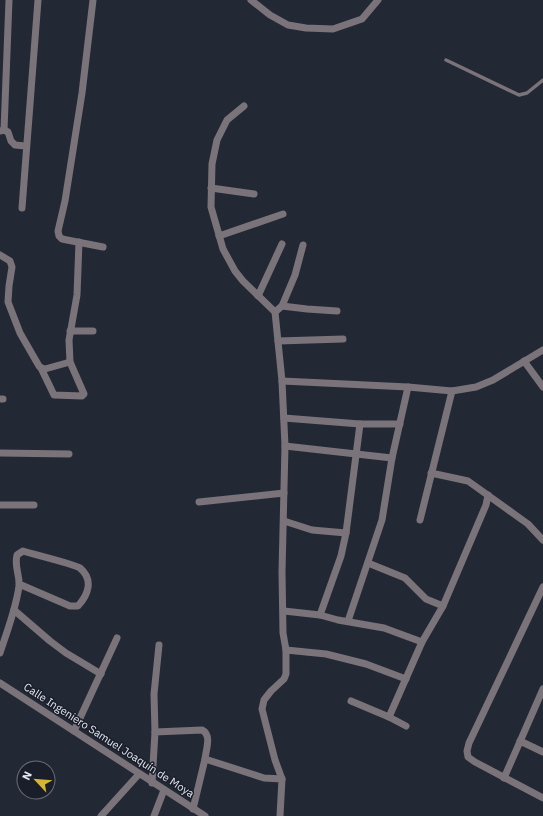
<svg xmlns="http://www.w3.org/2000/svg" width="543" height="816" font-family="'IBM Plex Sans',sans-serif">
	<rect width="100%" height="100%" fill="#232835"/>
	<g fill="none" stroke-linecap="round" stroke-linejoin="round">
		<!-- lane -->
		<polyline stroke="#7a7379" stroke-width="3.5" points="446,60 519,95 527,93 543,80"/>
		<!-- street -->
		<g stroke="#7a7379" stroke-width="7">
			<polyline points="93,0 82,93 65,201 58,231 59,236 62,239 103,247"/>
			<polyline points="251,0 270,15 288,25 306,28 333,29 362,19 378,0"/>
			<polyline points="244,106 227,120 217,140 212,164 211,207 223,249 235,271 243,281 275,312 282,381 285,446 282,572 283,633 286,650 286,674 284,679 271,691 264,700 262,709 275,760 282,779 280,816"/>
			<polyline points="4,130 9,0"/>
			<polyline points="0,131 4,130 8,132 11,141 15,145 26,146"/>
			<polyline points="211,188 254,194"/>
			<polyline points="22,208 38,0"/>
			<polyline points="219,236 283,214"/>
			<polyline points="0,255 10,261 12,267 9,286 8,302 20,333 39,366 41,368 45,369 70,362"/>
			<polyline points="258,296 282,244"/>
			<polyline points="282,306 295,275 303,245"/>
			<polyline points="275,312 282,306 307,309 337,311"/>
			<polyline points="70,331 93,331"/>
			<polyline points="278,341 343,339"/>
			<polyline points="524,361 543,387"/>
			<polyline points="41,368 54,395 82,396 84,394 70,362 69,340 77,295 79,242"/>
			<polyline points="282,381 408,387 452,391 476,387 493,380 543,350"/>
			<polyline points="0,399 3,399"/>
			<polyline points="284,418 360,424 400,424"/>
			<polyline points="285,446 392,458"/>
			<polyline points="0,453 69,454"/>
			<polyline points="431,473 468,481 528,524 543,540"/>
			<polyline points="199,502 284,493"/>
			<polyline points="0,505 34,505"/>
			<polyline points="420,520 452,391"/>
			<polyline points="284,521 312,530 346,533"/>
			<polyline points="368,563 405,578 426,599 443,606"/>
			<polyline points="543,587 469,743 467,751 468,757 475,762 543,798"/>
			<polyline points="14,610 50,641 66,653 101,674"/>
			<polyline points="284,611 320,615 338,620 384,628 422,642"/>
			<polyline points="320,615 341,556 346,533 360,424"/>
			<polyline points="348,621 382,520 392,458 408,387"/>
			<polyline points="286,650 326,654 366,664 406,679"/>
			<path d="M0,653C7,631 16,609 19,586C20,575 14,567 17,555L23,551C32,554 74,564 80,568C94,580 88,595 78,606H70L19,584"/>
			<polyline points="0,683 205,816"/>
			<polyline points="351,701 389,717 406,726"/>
			<polyline points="389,717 422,642 443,606 486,505 488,495"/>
			<polyline points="74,731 117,638"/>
			<polyline points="155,732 154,694 159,645"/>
			<polyline points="520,741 543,752"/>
			<polyline points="504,778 543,689"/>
			<path d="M152,783L155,732L202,730C212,735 206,749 205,759L264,778L282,779"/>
			<polyline points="193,809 205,759"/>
			<polyline points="101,816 139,774"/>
			<polyline points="154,816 164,790"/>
		</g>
	</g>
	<g text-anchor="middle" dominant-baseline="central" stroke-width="3" stroke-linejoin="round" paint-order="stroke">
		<!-- street labels -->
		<g font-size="11" fill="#e4e7f0" stroke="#1a1e2b">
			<text transform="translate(109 740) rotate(33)">Calle Ingeniero Samuel Joaquín de Moya</text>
		</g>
	</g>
	<!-- north arrow -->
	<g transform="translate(36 780) rotate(296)"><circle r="19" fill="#1a1e2b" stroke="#6b6e7a"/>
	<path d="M0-3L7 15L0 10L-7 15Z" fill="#d5b534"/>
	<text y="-6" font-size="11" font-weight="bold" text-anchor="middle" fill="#e4e7f0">N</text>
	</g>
</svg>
